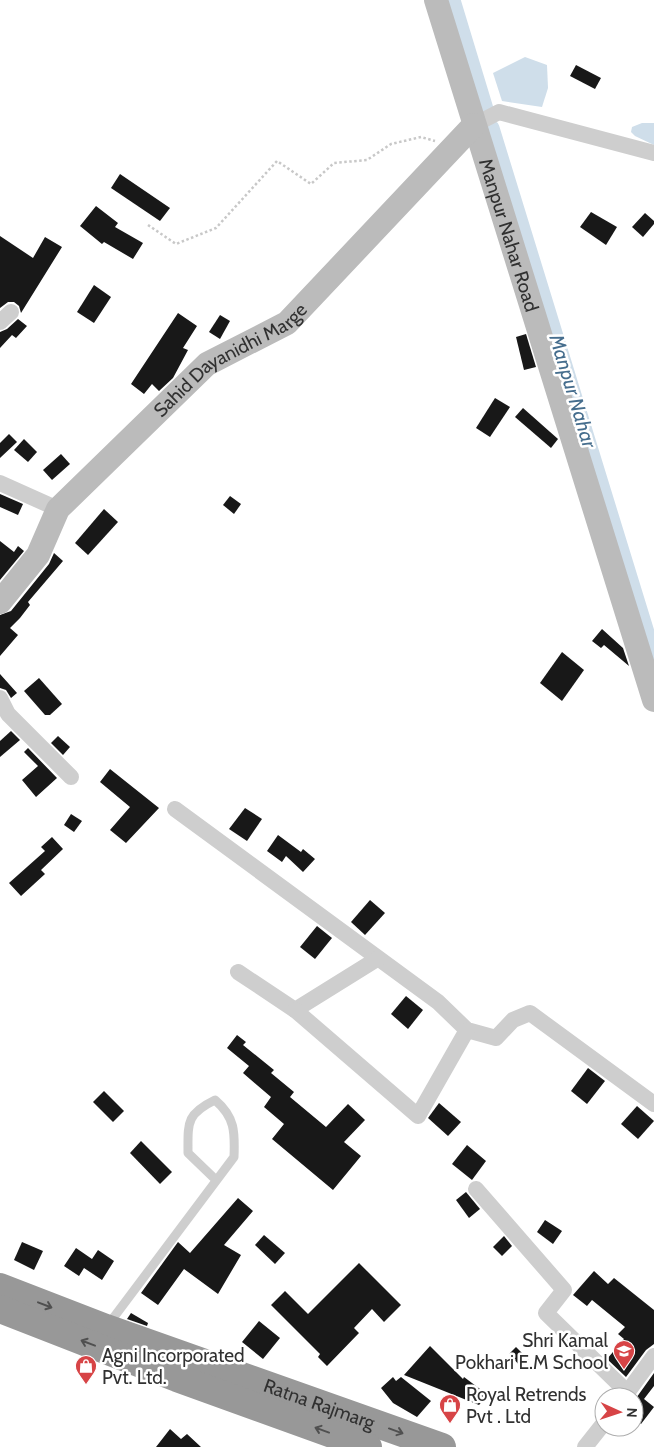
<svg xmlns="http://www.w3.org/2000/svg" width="654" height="1447" font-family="Cabin,sans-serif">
	<rect width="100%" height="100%" fill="#fff"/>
	<!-- water -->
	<g fill="#cfdeea">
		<polygon points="525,57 547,65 548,88 542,107 502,101 493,73"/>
		<polygon points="654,123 654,145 635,136 631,132 632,127 642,123"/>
	</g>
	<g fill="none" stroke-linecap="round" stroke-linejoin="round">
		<!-- canal -->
		<g stroke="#cfdeea" stroke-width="15">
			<polyline points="453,0 486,109"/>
			<polyline points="492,128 654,655"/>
		</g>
	</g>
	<!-- building -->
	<g fill="#181818">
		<polygon points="576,65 601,78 595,89 570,76"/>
		<polygon points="120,174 170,208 160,221 111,188"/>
		<polygon points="96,206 118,223 115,227 143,243 133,259 104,242 102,244 80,226"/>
		<polygon points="591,212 617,227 606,245 580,227"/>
		<polygon points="645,213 654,221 654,224 643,237 632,227"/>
		<polygon points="0,236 33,258 45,237 62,247 21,313 19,306 14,302 8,302 0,308"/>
		<polygon points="94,285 111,297 94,323 77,312"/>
		<polygon points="178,313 197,326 183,348 188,350 173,378 159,391 152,384 144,394 131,384"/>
		<polygon points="220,315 230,321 220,339 209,332"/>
		<polygon points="18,319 27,326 16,338 12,335 0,348 0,332 7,329"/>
		<polygon points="526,334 536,367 524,370 516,337"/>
		<polygon points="495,398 510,407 490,437 476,428"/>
		<polygon points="523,408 558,439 551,448 515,417"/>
		<polygon points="9,434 17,442 0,458 0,443"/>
		<polygon points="24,439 37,452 28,462 14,450"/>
		<polygon points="61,454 70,464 52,480 43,470"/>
		<polygon points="0,494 23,504 18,515 0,507"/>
		<polygon points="230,496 241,504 234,514 223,505"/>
		<polygon points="104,509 118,522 88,555 75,543"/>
		<polygon points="0,541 14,552 18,546 24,551 0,580"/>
		<polygon points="54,553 63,561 28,602 30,605 20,618 10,628 18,635 0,656 0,615 11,611 49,564"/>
		<polygon points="602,629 623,648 629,666 604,645 601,648 592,641"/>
		<polygon points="562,652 584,670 562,701 540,683"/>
		<polygon points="0,674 17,693 11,698 6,690 0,688"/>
		<polygon points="39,678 62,704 50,715 45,715 24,691"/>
		<polygon points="11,731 20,740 0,757 0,741"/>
		<polygon points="58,736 70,747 63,755 51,743"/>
		<polygon points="28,748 57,778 36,797 22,780 38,766 24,752"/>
		<polygon points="110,769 159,808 126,843 110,830 130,807 100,782"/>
		<polygon points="245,808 262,819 247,841 229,829"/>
		<polygon points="71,814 82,821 74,832 64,825"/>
		<polygon points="278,835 301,852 303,849 315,859 303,872 286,856 282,862 267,851"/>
		<polygon points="52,837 63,849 41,870 45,874 21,896 9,883 45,851 41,847"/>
		<polygon points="370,900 385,913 365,935 351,922"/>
		<polygon points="317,926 332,938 315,959 300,947"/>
		<polygon points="406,996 423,1010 408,1029 391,1014"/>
		<polygon points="237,1035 246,1042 243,1045 274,1070 271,1073 294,1092 290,1097 326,1127 348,1104 365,1120 344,1142 361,1156 333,1190 272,1139 284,1124 264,1107 271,1097 243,1073 249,1066 227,1048"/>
		<polygon points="588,1068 605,1081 587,1104 571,1091"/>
		<polygon points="104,1091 124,1111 113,1122 93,1102"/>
		<polygon points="439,1103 461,1122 448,1136 428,1118"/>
		<polygon points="637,1106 654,1121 638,1139 621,1124"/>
		<polygon points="141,1141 172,1172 160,1184 130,1153"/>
		<polygon points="467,1145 486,1161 472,1180 452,1164"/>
		<polygon points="466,1192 480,1209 469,1218 456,1200"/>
		<polygon points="238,1198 253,1211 224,1245 241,1255 218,1294 184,1269 158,1305 141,1293 178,1242 190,1253"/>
		<polygon points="545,1220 562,1231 553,1244 537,1232"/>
		<polygon points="264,1235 285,1253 275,1264 255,1245"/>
		<polygon points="504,1236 512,1246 502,1256 493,1247"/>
		<polygon points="22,1242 43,1251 34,1270 14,1260"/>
		<polygon points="76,1248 92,1259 98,1250 114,1261 102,1280 84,1268 79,1276 64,1266"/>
		<polygon points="359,1263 401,1305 384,1322 372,1309 354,1328 359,1333 327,1366 318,1357 320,1354 271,1305 285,1291 308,1314"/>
		<polygon points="594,1271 608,1284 614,1278 654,1310 654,1344 646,1350 626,1377 607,1359 624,1339 618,1334 625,1327 592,1300 587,1306 573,1295"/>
		<polygon points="131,1313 148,1323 147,1326 127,1319"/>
		<polygon points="259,1321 280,1338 263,1359 242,1342"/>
		<polygon points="430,1346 463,1379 464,1377 488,1395 479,1405 404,1375"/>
		<polygon points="516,1347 529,1360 522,1368 509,1354"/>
		<polygon points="654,1373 654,1386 644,1399 654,1407 641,1424 634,1418 634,1401"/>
		<polygon points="393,1377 396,1381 401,1377 431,1401 417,1417 393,1403 381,1388"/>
		<polygon points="170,1429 181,1439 187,1434 201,1447 156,1447"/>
	</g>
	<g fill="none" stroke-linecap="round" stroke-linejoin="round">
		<!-- path -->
		<polyline stroke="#c8c8c8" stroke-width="2.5" stroke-dasharray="2.5 2.5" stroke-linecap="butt" points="148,225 176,244 216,228 277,161 311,184 334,163 367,160 391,144 421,137 435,141"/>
		<!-- lane -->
		<path stroke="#cecece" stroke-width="9" d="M108,1325L234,1157C235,1132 235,1117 215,1100C186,1114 188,1123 188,1153L216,1180"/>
		<!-- street -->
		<g stroke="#cecece" stroke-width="16">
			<polyline points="474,125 499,112 654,153"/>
			<polyline points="0,322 11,312"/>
			<polyline points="0,483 58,509"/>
			<polyline points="0,698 8,714 71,777"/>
			<polyline points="175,809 438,1002 467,1030 496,1038 513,1020 530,1013 654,1104"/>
			<polyline points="238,972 295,1010 377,959"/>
			<polyline points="295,1010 418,1116 467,1030"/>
			<polyline points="476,1189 564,1290 546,1313 628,1393"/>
			<polyline points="624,1397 654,1356"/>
			<polyline points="585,1447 604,1423"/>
		</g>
		<!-- secondary -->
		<g stroke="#bbb" stroke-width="24">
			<path id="s1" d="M436,0L654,700"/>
			<path id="s2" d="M0,602L38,555L58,509L207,364L287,323L474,125"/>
		</g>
		<!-- highway -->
		<g stroke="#989898" stroke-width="28">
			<path id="s3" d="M0,1287L106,1328L442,1447"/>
			<polyline points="0,1309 177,1378 368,1447"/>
		</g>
	</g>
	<!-- one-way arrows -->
	<defs><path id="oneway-shaft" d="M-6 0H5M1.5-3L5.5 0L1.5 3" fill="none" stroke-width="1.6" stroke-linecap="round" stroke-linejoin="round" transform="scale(1.25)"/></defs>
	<g stroke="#505050">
		<use href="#oneway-shaft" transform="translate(45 1305) rotate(21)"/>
		<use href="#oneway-shaft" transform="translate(88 1343) rotate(-159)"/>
		<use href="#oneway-shaft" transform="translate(322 1430) rotate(-160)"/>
		<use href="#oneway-shaft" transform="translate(396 1431) rotate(20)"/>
	</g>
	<!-- icons -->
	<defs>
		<g id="school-pin" transform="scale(1.125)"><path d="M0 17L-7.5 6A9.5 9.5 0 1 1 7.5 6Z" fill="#d74446" stroke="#fff"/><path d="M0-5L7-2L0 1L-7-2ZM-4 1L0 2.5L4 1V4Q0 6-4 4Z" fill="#fff"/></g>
		<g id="shop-pin" transform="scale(1.125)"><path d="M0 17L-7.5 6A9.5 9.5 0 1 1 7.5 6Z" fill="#d74446" stroke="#fff"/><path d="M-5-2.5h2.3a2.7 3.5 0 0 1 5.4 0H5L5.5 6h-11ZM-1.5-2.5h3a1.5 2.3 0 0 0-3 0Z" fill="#fff"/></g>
	</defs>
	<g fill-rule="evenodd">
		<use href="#school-pin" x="624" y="1351"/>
		<use href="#shop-pin" x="86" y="1366"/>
		<use href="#shop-pin" x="450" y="1405"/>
	</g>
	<g text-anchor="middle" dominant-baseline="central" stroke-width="5" stroke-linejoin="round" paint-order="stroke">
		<!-- street labels -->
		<g font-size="19" fill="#313131" stroke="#fff">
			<text stroke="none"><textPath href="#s1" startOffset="246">Manpur Nahar Road</textPath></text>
			<text stroke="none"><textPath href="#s2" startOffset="340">Sahid Dayanidhi Marge</textPath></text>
			<text stroke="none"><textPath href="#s3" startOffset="340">Ratna Rajmarg</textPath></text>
		</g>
		<!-- poi labels -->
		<g font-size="19" fill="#313131" stroke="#fff" text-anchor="start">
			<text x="608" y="1340" text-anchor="end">Shri Kamal<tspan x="608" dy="22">Pokhari E.M School</tspan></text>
			<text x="102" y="1355">Agni Incorporated<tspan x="102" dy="22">Pvt. Ltd.</tspan></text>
			<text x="466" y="1394">Royal Retrends<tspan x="466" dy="22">Pvt . Ltd</tspan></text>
		</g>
		<!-- water labels -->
		<g font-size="20" font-style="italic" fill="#456d8d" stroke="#fff">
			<text transform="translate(573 391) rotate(73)">Manpur Nahar</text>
		</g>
	</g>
	<!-- north arrow -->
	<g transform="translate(619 1412) rotate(93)"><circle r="24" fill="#ffffff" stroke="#adadad"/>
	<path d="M0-4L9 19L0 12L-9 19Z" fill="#d74446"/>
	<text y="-8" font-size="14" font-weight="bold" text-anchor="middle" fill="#313131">N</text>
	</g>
</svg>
